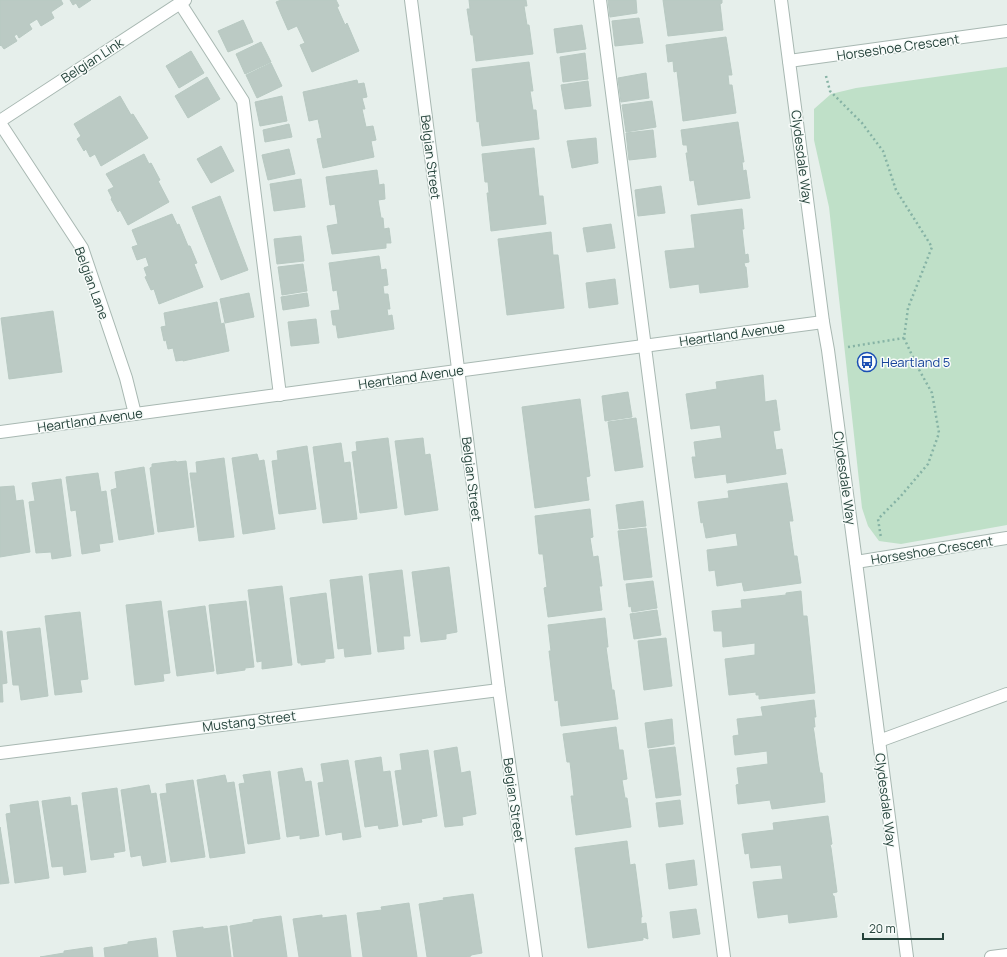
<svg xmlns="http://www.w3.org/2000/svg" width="1007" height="957" font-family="Manrope,sans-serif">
	<rect width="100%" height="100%" fill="#e6efeb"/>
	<!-- green -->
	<polygon fill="#bfe0c8" points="1007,67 1007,525 901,544 879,541 868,526 862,508 829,207 814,140 814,109 831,94 856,88"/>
	<!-- building -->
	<g fill="#bbcac4" stroke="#b8c9c2">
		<polygon points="0,0 61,0 63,4 51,12 54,18 41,26 37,19 29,24 32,29 19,38 17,34 14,36 17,41 4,49 1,45 0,46"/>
		<polygon points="70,0 91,0 79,8 76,3 73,5"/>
		<polygon points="281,0 336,0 339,6 337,7 345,25 347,23 359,51 312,72 300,45 305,43 297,26 288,30 281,14 276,2"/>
		<polygon points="469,0 526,0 527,6 524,6 527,25 529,25 533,54 476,61 473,35 471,35 467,9 470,9"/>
		<polygon points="608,0 636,0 637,13 610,17"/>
		<polygon points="663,0 722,0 722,3 720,4 723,30 668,36"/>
		<polygon points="639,18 643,43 615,46 612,21"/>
		<polygon points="243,20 253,42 228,52 218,31"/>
		<polygon points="582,25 586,49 557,53 554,29"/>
		<polygon points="726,37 732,75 728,75 729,85 732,85 736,113 683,121 677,71 674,72 673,61 668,62 666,45"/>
		<polygon points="261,42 271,62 245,74 236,54"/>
		<polygon points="191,51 204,73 179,88 166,66"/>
		<polygon points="585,53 588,79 563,82 560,57"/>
		<polygon points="529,62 533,91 530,91 533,110 536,110 539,139 482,146 479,121 477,122 472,69"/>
		<polygon points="271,63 282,86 257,98 246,75"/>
		<polygon points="646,73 649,98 621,102 618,78"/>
		<polygon points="207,77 220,99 188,118 175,96"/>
		<polygon points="357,80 358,84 364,83 367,97 362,98 365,109 362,109 366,127 373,126 376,140 371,141 374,157 323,168 317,139 322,138 318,119 309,121 303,92"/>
		<polygon points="588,81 591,106 565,109 561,85"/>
		<polygon points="120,96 131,115 133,114 148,138 101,166 95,154 90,157 86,149 84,151 77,139 81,136 74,124"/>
		<polygon points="282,96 287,121 260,126 255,102"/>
		<polygon points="652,101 656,127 626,132 622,105"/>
		<polygon points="738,122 744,162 742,162 743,171 746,170 750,198 698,205 694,180 690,181 686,153 688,153 687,145 683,145 681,130"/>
		<polygon points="289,124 292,137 265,142 263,130"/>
		<polygon points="653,130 656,157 629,160 626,133"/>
		<polygon points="596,138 598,163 572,168 567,141"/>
		<polygon points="221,146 234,171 211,183 197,159"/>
		<polygon points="534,148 539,196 543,196 546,224 491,231 487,193 489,193 488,182 485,182 482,154"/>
		<polygon points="289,149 295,174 268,180 262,155"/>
		<polygon points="144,154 149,164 151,163 160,180 158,181 169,202 128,225 120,210 118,212 111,199 112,198 108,190 114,187 106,174"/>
		<polygon points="377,170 379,185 384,184 385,199 378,200 381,218 383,218 384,229 389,228 391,243 386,243 386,248 332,254 327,226 338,224 335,204 330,205 326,177"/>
		<polygon points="301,179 305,207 274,211 270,184"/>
		<polygon points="661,186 665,213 638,216 635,190"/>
		<polygon points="220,196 248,270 221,280 192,207"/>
		<polygon points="742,209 744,229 742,229 745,255 748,254 749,262 744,263 745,267 746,267 748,287 700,293 699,284 670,288 665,251 695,248 691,215"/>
		<polygon points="172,214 177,225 179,224 188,246 190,246 197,263 194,264 203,287 159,304 154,289 151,290 145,277 147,276 144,268 149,266 146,257 137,260 132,247 138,245 132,230"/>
		<polygon points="611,224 615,248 587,252 583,228"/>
		<polygon points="551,232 553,255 558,255 564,308 507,315 498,239"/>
		<polygon points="301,236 304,261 277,264 274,239"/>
		<polygon points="379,256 381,270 386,269 388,285 383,286 384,294 388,294 390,309 387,309 388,316 392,315 394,329 338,338 336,325 333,325 331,311 340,310 337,290 333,291 329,263"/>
		<polygon points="303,264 307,291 282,295 278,267"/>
		<polygon points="615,279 618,304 589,308 586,283"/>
		<polygon points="249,293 254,317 225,323 220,299"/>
		<polygon points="307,293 309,306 283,310 281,297"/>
		<polygon points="217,302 221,324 224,323 229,351 183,361 183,360 176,361 173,348 168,349 166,340 164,341 161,327 166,326 164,313"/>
		<polygon points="53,311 62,372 9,379 1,318"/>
		<polygon points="316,319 319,343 291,346 288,322"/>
		<polygon points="763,375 765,402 776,400 780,430 773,431 776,450 782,449 786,474 727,483 726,474 695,478 692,457 696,457 694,442 722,438 720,425 691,429 686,394 717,389 716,382"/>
		<polygon points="628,392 632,417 605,421 602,396"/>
		<polygon points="580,399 590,476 586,477 589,500 535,508 522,407"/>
		<polygon points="636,418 643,467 615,471 608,422"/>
		<polygon points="388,438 397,508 360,513 352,452 357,451 356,442"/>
		<polygon points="423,438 425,455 430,454 438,510 405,515 395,441"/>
		<polygon points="341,443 344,463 350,462 357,519 323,523 313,447"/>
		<polygon points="307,446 316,509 279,514 272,461 278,460 277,451"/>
		<polygon points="257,454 259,461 264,460 275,529 243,534 232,458"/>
		<polygon points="224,458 234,537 199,541 190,473 197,473 196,462"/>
		<polygon points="176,461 177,462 186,461 194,527 158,532 150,468 152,467 152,464"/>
		<polygon points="144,467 154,534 119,540 111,490 117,488 115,472"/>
		<polygon points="98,473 101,492 106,491 113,542 99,544 100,551 82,554 76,510 71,511 66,477"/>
		<polygon points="61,479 71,556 52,559 51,552 36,553 29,502 35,501 32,483"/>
		<polygon points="787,483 793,521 789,521 794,556 797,556 801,583 744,591 742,582 717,586 715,570 709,571 707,550 738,546 736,533 706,538 703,522 701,523 698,502 729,498 728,491"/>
		<polygon points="14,486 16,501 23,500 30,552 0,557 0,487"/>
		<polygon points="643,501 646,526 619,529 616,505"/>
		<polygon points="590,509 593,537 590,538 593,557 598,556 602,586 599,586 602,610 548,617 544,588 547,587 543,554 539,554 535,516"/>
		<polygon points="646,528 652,577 624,580 618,531"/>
		<polygon points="449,567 457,632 446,634 446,639 421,642 412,572"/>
		<polygon points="402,570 410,636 403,636 404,649 378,652 369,574"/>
		<polygon points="362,576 371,654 345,657 344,648 338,649 330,580"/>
		<polygon points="653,581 657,608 632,612 631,606 629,607 626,584"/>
		<polygon points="282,586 292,665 262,669 262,661 257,662 248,590"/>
		<polygon points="801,591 803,616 807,616 815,693 759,699 759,695 756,695 756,692 729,695 725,659 755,655 755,643 723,647 722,631 714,631 712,611 742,608 741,600 786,595 786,593"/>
		<polygon points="326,593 334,658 325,659 325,662 301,665 301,663 298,663 290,598"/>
		<polygon points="161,601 170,673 163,674 164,681 135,685 126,605"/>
		<polygon points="246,601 254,667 245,668 245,670 217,674 209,605"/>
		<polygon points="205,606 214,671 177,676 168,611"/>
		<polygon points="657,610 661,635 634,639 630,614"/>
		<polygon points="80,612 88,679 80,680 82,692 55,695 45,616"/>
		<polygon points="605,618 608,647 606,647 612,690 614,690 618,719 561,726 558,700 555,701 549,651 551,651 548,625"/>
		<polygon points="40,628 48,696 21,700 19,685 13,685 7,632"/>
		<polygon points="0,631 2,631 7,683 2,684 3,702 0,702"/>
		<polygon points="666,638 672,686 644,690 638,641"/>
		<polygon points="814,700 816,717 814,717 815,727 813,727 814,732 818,761 820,773 822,773 825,802 772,809 770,800 738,804 736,785 739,784 737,768 768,764 767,751 735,755 733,736 739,735 737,719 763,716 761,707"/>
		<polygon points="672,719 674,744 648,748 645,723"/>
		<polygon points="616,727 619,750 623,750 627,779 622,780 625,798 627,798 631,827 576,835 571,796 574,796 570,762 567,762 563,734"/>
		<polygon points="457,747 461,773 470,771 476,814 462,817 463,825 445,827 434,751"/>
		<polygon points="675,747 681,795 656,798 649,750"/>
		<polygon points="428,750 437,816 421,819 422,822 403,825 395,771 402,770 400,754"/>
		<polygon points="381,757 383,772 390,771 398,826 379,829 378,825 365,827 355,761"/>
		<polygon points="348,760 361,837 343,840 342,832 326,835 318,783 324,782 321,764"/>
		<polygon points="302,768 305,782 311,781 319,836 300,839 300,835 287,837 278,772"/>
		<polygon points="270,771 280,839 248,844 239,784 245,783 243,775"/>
		<polygon points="225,775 227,783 234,782 245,853 210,858 197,780"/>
		<polygon points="193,780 205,857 171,862 160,794 167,793 166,784"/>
		<polygon points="149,785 151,794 156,793 166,862 143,866 141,855 131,857 121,790"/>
		<polygon points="117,788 125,851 113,853 114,857 91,860 82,793"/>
		<polygon points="70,797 71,806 77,805 86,872 64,875 63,866 52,867 42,801"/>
		<polygon points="680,800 683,824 659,827 656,803"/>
		<polygon points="38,801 49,878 15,883 6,814 11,813 10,805"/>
		<polygon points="828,816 832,844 830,845 831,848 837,892 832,893 833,896 834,896 837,917 789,923 788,914 758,918 753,882 783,879 781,865 751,868 749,853 745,854 742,834 774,830 773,823"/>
		<polygon points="0,827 9,883 0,884"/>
		<polygon points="627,841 630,865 635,864 642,917 641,917 641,924 646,923 648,939 643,937 643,940 588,948 575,848"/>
		<polygon points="694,860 697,885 669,889 666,864"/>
		<polygon points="473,894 482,953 471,955 471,956 467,957 427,957 419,904 444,900 443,898"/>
		<polygon points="409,903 417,957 363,957 357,913 382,910 381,907"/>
		<polygon points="696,909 700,934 673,938 670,912"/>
		<polygon points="322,915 322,918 346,915 351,957 299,957 293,919"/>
		<polygon points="281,916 287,957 234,957 230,926 253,922 253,920"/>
		<polygon points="227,926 231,957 177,957 173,931 203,927 203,929"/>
		<polygon points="156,938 158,957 105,957 104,948 128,944 128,942"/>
		<polygon points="92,947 93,957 40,957 64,953 64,951"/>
	</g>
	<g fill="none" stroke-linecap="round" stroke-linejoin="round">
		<!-- minor casing -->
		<g stroke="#a8b8b2" stroke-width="14">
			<g id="minor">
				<polyline points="411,0 499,690 536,957"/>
				<polyline points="600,0 724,957"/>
				<polyline points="781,0 823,322 828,350 856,562 907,957"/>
				<polyline points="180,3 243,101 280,395"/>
				<polyline points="789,61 1007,31"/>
				<polyline points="0,121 185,0"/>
				<polyline points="0,123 82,248 126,378 135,414"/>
				<polyline points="0,432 823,322"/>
				<polyline points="856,562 1007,538"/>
				<polyline points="879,741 1007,694"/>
				<polyline points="0,753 499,690"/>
				<polyline points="991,957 1007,955"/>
			</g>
		</g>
		<!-- path -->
		<g stroke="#86b3a5" stroke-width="2.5" stroke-dasharray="2 3" stroke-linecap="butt">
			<polyline points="826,76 830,91 862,123 883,151 896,190 932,247 908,308 904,338 917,366 932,393 939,433 928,464 900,497 878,519 881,538"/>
			<polyline points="848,347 904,338"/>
		</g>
		<!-- minor -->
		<use href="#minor" stroke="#fff" stroke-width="12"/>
	</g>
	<!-- icons -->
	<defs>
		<g id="bus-ring" transform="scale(1)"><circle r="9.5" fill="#f7fbf9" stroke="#1a4fb4" stroke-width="1.5"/><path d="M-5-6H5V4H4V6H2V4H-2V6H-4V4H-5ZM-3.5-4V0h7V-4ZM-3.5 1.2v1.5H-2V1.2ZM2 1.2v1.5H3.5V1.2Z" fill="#1a4fb4"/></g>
	</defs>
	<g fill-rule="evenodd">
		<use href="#bus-ring" x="867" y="362"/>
	</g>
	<g text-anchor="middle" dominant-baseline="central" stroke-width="3" stroke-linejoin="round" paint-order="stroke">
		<!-- street labels -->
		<g font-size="13" fill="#24423a" stroke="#f7fbf9">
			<text transform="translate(898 47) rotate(-8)">Horseshoe Crescent</text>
			<text transform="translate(92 60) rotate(-33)">Belgian Link</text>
			<text transform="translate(431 157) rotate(83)">Belgian Street</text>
			<text transform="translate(802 157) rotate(83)">Clydesdale Way</text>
			<text transform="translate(92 283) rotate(70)">Belgian Lane</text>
			<text transform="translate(732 334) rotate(-8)">Heartland Avenue</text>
			<text transform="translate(411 377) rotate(-8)">Heartland Avenue</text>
			<text transform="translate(90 420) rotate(-8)">Heartland Avenue</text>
			<text transform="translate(845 478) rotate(82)">Clydesdale Way</text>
			<text transform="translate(472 479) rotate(83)">Belgian Street</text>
			<text transform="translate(932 550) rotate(-9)">Horseshoe Crescent</text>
			<text transform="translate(249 721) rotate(-7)">Mustang Street</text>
			<text transform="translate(514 800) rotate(82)">Belgian Street</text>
			<text transform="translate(886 800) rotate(83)">Clydesdale Way</text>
		</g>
		<!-- transit labels -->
		<g font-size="13" fill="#164399" stroke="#f7fbf9" text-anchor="start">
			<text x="881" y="362">Heartland 5</text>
		</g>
	</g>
	<!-- scale -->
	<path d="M863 933v6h80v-6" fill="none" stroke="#24423a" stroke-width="2"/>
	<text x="869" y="933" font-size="12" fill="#24423a" stroke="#f7fbf9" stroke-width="3" paint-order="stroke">20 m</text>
</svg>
